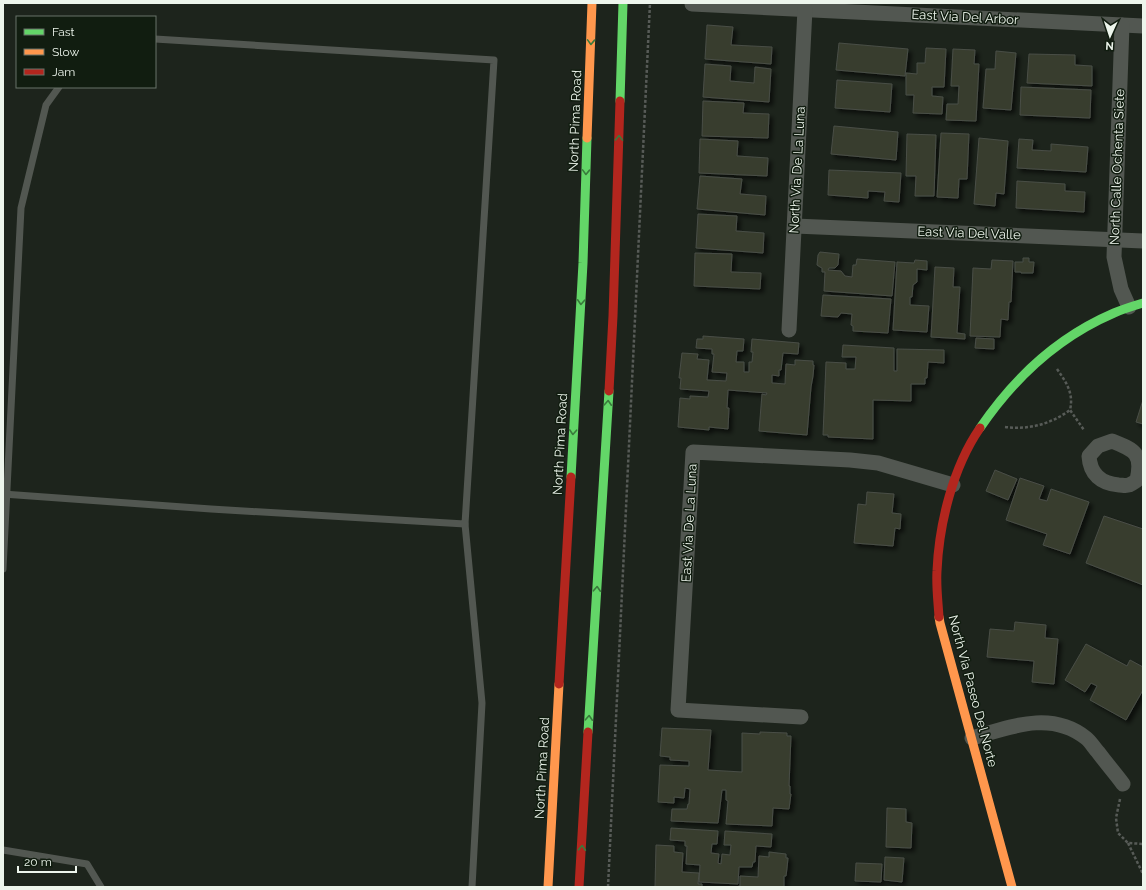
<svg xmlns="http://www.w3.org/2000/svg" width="1146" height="890" font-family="Raleway,sans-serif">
	<defs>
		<filter id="shadow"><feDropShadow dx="3.5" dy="3.5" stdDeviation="2" flood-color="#0009"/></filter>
	</defs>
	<rect width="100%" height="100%" fill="#1d241c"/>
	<!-- building -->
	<g fill="#383c2f" stroke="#494e46" filter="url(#shadow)">
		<polygon points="707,25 733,27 731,45 772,47 771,64 705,59"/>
		<polygon points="839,43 908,49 905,76 836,70"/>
		<polygon points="926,48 946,49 944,87 932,87 932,96 943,97 942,114 913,113 914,95 906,95 906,73 917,74 917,63 925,63"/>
		<polygon points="953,49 975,50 974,64 979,64 976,121 946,120 947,104 958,104 959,86 951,86"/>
		<polygon points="996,51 1016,53 1011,110 983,108 986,69 995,69"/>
		<polygon points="1029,54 1075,55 1075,65 1092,66 1092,86 1027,83"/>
		<polygon points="705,64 731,66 730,81 754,83 755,67 771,69 769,102 703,97"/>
		<polygon points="837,80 892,84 890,112 835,108"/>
		<polygon points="1021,87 1091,90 1090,118 1020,115"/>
		<polygon points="703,101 744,103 743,113 769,114 768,138 702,136"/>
		<polygon points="834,126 898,132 896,160 831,154"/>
		<polygon points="941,133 969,134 967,179 959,179 958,198 937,197"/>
		<polygon points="907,134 936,135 934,196 915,196 916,176 906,176"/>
		<polygon points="979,138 1008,141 1004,194 996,193 995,206 974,204"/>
		<polygon points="700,139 738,141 737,156 768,158 767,176 699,173"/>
		<polygon points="1019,139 1033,140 1032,150 1051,151 1051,144 1088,147 1086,172 1017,168"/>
		<polygon points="829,170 901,173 899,202 884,201 885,192 868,191 868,198 828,195"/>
		<polygon points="700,176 742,179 740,194 766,196 765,215 697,209"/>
		<polygon points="1017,181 1065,184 1065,191 1085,192 1084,212 1016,208"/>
		<polygon points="698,214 737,216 736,231 764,233 763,253 696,248"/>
		<polygon points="820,252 839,254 838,265 835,268 829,268 828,270 841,271 845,276 852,277 853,265 856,265 857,259 895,262 892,296 824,291 825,272 822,272 822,268 820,267 817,265 818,255"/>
		<polygon points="695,253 732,254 731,272 761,273 760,289 694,286"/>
		<polygon points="1023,258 1029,258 1029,262 1034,262 1033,273 1021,273 1021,272 1015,272 1015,262 1023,262"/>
		<polygon points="915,260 927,261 927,270 917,269 917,282 913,285 912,297 910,297 910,305 929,306 927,332 893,330 897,262 914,263"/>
		<polygon points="992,260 1013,261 1011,302 1009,302 1008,320 1001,319 1000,337 970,336 973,268 991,269"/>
		<polygon points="935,267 954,268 953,287 960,287 957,333 965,334 965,339 931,337"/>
		<polygon points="823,295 891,299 888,333 853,331 853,326 851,325 852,314 841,313 838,317 821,316"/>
		<polygon points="703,336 744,339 743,351 737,351 736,362 744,362 744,372 749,372 749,362 752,362 753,352 751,352 752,339 799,343 798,354 783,353 781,370 779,370 779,376 772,375 772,383 785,384 786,364 795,365 795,360 813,361 813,365 814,365 813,376 811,387 807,435 759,431 762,394 766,395 767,393 728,390 727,408 729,408 728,429 709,427 709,430 678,427 680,398 690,399 690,396 708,397 709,391 680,389 681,378 679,378 682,353 698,354 697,359 709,360 707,380 726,381 727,373 712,372 714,354 712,354 712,349 696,348 697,339 703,339"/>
		<polygon points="976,338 994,339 994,349 975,348"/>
		<polygon points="843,345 894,348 894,371 897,371 897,349 944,350 944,363 928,362 927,378 925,378 925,384 911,384 911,401 873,400 873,439 828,437 828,435 823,435 826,362 846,363 846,369 855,369 856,357 842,357"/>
		<polygon points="1143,400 1143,424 1136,422"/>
		<polygon points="995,470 1017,479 1008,500 986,491"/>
		<polygon points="1020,478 1044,486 1039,499 1047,501 1051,489 1089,502 1070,554 1043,545 1047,534 1006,520"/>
		<polygon points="867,492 894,494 892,513 901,514 900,529 895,528 893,546 854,543 858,504 866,505"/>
		<polygon points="1104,516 1143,529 1143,585 1086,563"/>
		<polygon points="1015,622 1046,625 1045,638 1058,639 1054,684 1032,682 1034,661 987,657 990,629 1014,631"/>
		<polygon points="1086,644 1127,666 1130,660 1143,667 1143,690 1126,720 1090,700 1097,686 1091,683 1085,692 1065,680"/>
		<polygon points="662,728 711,730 708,770 742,772 742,733 760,734 760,732 787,733 787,736 791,736 789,786 790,786 790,794 791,794 789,809 773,808 772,826 726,824 728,801 726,800 726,790 722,790 718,823 671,821 672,809 687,809 688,804 689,804 690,789 685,788 684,798 674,797 674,803 658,802 660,765 689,766 689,761 670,760 670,757 660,756"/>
		<polygon points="887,808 906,809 906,822 912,823 911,848 886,847"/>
		<polygon points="671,828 718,831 717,844 712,844 711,853 719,854 718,863 721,864 722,854 730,855 731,845 724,845 725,831 772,834 771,847 756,846 755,862 753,862 752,867 739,867 738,884 699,882 700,865 686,864 687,846 685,846 685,841 670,840"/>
		<polygon points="656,845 674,846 674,852 683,853 682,872 699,873 698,884 702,884 702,887 655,887"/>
		<polygon points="769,852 786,854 786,858 788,858 787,868 786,876 784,876 784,887 736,887 740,886 740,876 758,877 759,856 769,857"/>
		<polygon points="885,857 904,858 902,882 884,880"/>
		<polygon points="856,863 882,864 881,882 855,881"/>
	</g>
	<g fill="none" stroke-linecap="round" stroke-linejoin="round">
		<!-- path -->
		<g stroke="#575b57" stroke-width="2.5" stroke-dasharray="3 2" stroke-linecap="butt">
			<path d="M1057,369C1066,382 1074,393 1070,410L1084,430"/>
			<path d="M1005,427C1029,430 1051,424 1070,410"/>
			<polyline points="1120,799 1116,818 1118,833 1128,843 1143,844"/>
			<polyline points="1128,843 1143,874"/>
			<polyline points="608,887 650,3"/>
		</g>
		<!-- lane -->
		<g stroke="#525751" stroke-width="7">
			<polyline points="3,494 211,509 465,524 494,60 155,39"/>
			<polyline points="465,524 482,703 472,887"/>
			<polyline points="3,569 21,208 46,105 59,87"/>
			<polyline points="3,850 87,864 101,887"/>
		</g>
		<!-- street -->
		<g stroke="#525751" stroke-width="15">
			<polyline points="692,4 1143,26"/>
			<polyline points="1122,25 1114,257 1121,289 1129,307"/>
			<polyline points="795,226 1143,241"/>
			<polyline points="789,330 805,9"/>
			<path d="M1112,441C1135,450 1143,454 1137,480C1135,482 1131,484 1129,485C1126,486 1122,485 1119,485C1101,484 1090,474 1089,456L1098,446Z"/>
			<polyline points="801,717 678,710 693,452 850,460 878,463 953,485"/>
			<path d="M972,738C1010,727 1051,710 1086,738C1091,742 1094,748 1098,752C1106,763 1115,773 1123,784"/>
		</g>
		<!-- fast -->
		<g stroke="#63d668" stroke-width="9">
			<polyline points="620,101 623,3"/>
			<path d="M980,428C1014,378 1058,337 1114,313C1123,309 1133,306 1143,303"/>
			<polyline points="571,477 583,263 587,138"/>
			<polyline points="588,732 609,391"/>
		</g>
		<!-- slow -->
		<g stroke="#ff974d" stroke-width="9">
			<polyline points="587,138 592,3"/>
			<polyline points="939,617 940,623 1012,887"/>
			<polyline points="548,887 559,684"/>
		</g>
		<!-- jam -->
		<g stroke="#b3261e" stroke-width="9">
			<polyline points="609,391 613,316 620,101"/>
			<path d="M939,617C938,601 936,586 937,571C939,524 953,467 980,428"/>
			<polyline points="559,684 571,477"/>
			<polyline points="579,887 588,732"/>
		</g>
	</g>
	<!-- one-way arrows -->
	<defs><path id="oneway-chevron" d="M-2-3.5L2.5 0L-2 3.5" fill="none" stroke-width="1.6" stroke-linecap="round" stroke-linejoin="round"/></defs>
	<g stroke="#3a7a3c">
		<use href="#oneway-chevron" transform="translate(591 42) rotate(92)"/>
		<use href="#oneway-chevron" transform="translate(619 138) rotate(-88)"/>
		<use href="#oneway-chevron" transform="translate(586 172) rotate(92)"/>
		<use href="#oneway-chevron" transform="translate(581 302) rotate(93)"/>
		<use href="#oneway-chevron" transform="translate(608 403) rotate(-87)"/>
		<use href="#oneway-chevron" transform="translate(573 432) rotate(93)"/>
		<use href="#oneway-chevron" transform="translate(597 589) rotate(-87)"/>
		<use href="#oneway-chevron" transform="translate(589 718) rotate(-87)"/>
		<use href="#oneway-chevron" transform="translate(582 848) rotate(-87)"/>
	</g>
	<g text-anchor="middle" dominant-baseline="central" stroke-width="3" stroke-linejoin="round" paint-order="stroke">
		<!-- street labels -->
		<g font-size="13" fill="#edf5ec" stroke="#111d10">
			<text transform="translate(965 17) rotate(3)">East Via Del Arbor</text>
			<text transform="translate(575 121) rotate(-88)">North Pima Road</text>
			<text transform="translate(1117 167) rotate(-88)">North Calle Ochenta Siete</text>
			<text transform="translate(797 170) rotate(-87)">North Via De La Luna</text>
			<text transform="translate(969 233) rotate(2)">East Via Del Valle</text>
			<text transform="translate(560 444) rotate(-87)">North Pima Road</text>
			<text transform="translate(689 523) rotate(-87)">East Via De La Luna</text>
			<text transform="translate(973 691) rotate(75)">North Via Paseo Del Norte</text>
			<text transform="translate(542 768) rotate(-87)">North Pima Road</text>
		</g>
	</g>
	<!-- border -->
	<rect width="1146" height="890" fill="none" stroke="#edf5ec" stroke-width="8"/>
	<!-- legend -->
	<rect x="16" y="16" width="140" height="72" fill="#111d10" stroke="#697368"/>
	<rect x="24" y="29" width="20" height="6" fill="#63d668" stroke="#697368"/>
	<text x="52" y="36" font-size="12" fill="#edf5ec">Fast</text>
	<rect x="24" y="49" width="20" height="6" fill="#ff974d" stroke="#697368"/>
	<text x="52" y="56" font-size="12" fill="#edf5ec">Slow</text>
	<rect x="24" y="69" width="20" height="6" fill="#b3261e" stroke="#697368"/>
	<text x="52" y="76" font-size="12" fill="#edf5ec">Jam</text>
	<!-- north arrow -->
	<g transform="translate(1110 36) rotate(183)" stroke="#111d10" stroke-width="3" paint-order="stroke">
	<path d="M0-3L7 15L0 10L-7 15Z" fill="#edf5ec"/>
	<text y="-6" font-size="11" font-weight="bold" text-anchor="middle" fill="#edf5ec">N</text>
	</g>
	<!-- scale -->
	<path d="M18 866v6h58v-6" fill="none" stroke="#edf5ec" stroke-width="2"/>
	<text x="24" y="866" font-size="12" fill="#edf5ec" stroke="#111d10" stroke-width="3" paint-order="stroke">20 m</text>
</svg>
